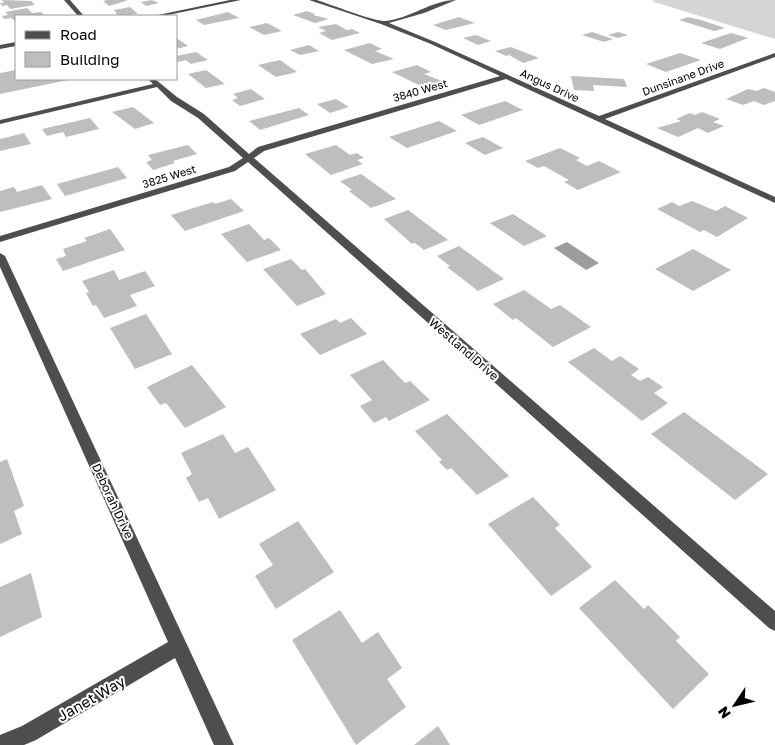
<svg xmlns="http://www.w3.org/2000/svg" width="775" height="745" font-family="'Golos Text',sans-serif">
	<rect width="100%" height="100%" fill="#fff"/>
	<!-- green -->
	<polygon fill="#d5d5d5" points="656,0 775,0 775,39 651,1"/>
	<!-- water -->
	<polygon fill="#9c9c9c" points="567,242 599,263 586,270 554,248"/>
	<!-- building -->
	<g fill="#bebebe">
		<polygon points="2,0 31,1 35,5 10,9 7,5 2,6 0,3 4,3"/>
		<polygon points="107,0 126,0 126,1 109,6 103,1"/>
		<polygon points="152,0 159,3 146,6 141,2"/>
		<polygon points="130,7 138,14 118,16 114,10"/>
		<polygon points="27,8 32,13 41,12 44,15 16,16 15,21 11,18 4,19 2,16 8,15 5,12"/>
		<polygon points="307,11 315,14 313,15 329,19 315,23 293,15"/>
		<polygon points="228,12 239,18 204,25 196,20"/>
		<polygon points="459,17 475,23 446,30 433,25"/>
		<polygon points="688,17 701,20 725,28 714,31 679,20"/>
		<polygon points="267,23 282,31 264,35 249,27"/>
		<polygon points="336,24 347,30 352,29 360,33 332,40 319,33 326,31 318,27"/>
		<polygon points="592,32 613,39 604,42 582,35"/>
		<polygon points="618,32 628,35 618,38 608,35"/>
		<polygon points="731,33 748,38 720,49 701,43"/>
		<polygon points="476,35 491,41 478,45 463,38"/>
		<polygon points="176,39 178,39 188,46 176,49"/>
		<polygon points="370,43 382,49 375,51 394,59 372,64 344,50"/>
		<polygon points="309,45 319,51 300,55 290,50"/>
		<polygon points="511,47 539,58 523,63 509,55 506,56 495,51"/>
		<polygon points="196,52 208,60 191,64 186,60 178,62 176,60 176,56"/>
		<polygon points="680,53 701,60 666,72 646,64"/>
		<polygon points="280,60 297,72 276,77 258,65"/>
		<polygon points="417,65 431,72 424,74 442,81 423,87 392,72"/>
		<polygon points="16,70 16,79 68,80 0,94 0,73"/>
		<polygon points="206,70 225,84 206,88 188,74"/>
		<polygon points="571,76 624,79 627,87 593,85 594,91 574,90"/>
		<polygon points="764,88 775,92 775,101 764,105 754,101 743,105 726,99 748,89 757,91"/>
		<polygon points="251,89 265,99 240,106 232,100 238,98 233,94"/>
		<polygon points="336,99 349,107 330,113 317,104"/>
		<polygon points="505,101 523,110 479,125 461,115"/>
		<polygon points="133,107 154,123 135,129 112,112"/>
		<polygon points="299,108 309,115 260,130 249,121"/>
		<polygon points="702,112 720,119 713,122 724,126 708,133 698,128 678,137 657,128 681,121 676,119 690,113 695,115"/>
		<polygon points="90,118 99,129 66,137 63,132 47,136 42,129"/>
		<polygon points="439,121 457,131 407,148 389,137"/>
		<polygon points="24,133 31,144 0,151 0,139"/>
		<polygon points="483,137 503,148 485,155 465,143"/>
		<polygon points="188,145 197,154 173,161 175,163 153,170 146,162 152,160 148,155"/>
		<polygon points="336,145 350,155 357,153 364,158 357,160 363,164 331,175 305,154"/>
		<polygon points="560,148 580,158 576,160 587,166 599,161 621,172 578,190 564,182 569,180 544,166 538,168 525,161"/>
		<polygon points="118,167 127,178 65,196 57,184"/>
		<polygon points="361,174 396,199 371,208 349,191 352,190 340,181"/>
		<polygon points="42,185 52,199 0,212 0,191 14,187 17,192"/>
		<polygon points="231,199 244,211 185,231 171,215 213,202 215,204"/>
		<polygon points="692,201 716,211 725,206 748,218 717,237 704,230 700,232 657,209 672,202 679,206"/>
		<polygon points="408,210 448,240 424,250 415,243 412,244 384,219"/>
		<polygon points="513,214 547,236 524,246 490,223"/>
		<polygon points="249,224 264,240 269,238 281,250 247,262 221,234"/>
		<polygon points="110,229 125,250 63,271 56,259 66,256 63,249 87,241 84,238"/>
		<polygon points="459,246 504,279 478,291 447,267 450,266 437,256"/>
		<polygon points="693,249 731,270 693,291 655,269"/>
		<polygon points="291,259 302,270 305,269 326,294 297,306 263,269"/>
		<polygon points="114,270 119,280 145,271 155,286 130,295 137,306 104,318 96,305 93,306 86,293 89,292 82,281"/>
		<polygon points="524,290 551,309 560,305 591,327 553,347 516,318 513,320 493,304"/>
		<polygon points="146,314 172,354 135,369 110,328"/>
		<polygon points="351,318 367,334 320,355 300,334 336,319 340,323"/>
		<polygon points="594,348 612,361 620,356 639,369 631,375 640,381 648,377 663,387 654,393 668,403 642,421 568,362"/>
		<polygon points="383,360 405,383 410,381 430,400 389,421 386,417 374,423 360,406 372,400 350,375"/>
		<polygon points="192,365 226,407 185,428 166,403 160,405 147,387"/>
		<polygon points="684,412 768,474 735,500 651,434"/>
		<polygon points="447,414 509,476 477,495 451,468 447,470 439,462 442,460 415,431"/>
		<polygon points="223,434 235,453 248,447 276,490 219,519 208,498 199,502 186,478 192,474 181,453"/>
		<polygon points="7,459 24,506 14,511 22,534 0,544 0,462"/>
		<polygon points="533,497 560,525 555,528 592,567 551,596 488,524"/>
		<polygon points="298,521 334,572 276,609 255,576 273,565 259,544"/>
		<polygon points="31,573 42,617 0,637 0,587"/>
		<polygon points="615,580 644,609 648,605 680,637 676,641 709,674 673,709 579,608"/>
		<polygon points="340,610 362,643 378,632 402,668 387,679 406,707 356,745 292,640"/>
		<polygon points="438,726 450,745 414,745"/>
	</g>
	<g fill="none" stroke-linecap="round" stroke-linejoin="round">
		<!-- minor -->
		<g fill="#4e4e4e" fill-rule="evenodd">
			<polygon points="64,0 70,0 84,16 78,16"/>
			<polygon points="230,0 241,0 163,16 153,16"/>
			<path d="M309,0H317C329,4 376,22 385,21C409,19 432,0 456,0L424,13L389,23L435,42L599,116L775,53V57L605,119L775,197V203L506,79L264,151L254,158L775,611V631L769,628L248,162L235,171L0,242V236L229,167L243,158L198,118L171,101L157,87L0,124V120L153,84L148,79H155L177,97L204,114L249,154L258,147L500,76L431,44L381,24Z"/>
			<polygon points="16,42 16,46 0,49 0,45"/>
			<polygon points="0,253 5,256 234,745 214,745 175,658 36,740 24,745 0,745 0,735 22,726 168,642 0,267"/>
		</g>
	</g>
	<g text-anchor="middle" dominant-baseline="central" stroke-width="4" stroke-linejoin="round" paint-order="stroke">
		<!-- far-street labels -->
		<g font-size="11" fill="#000" stroke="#fff">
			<text transform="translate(683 77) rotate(-20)">Dunsinane Drive</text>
			<text transform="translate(550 85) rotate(25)">Angus Drive</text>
			<text transform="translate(420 90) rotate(-16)">3840 West</text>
			<text transform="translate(169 176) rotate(-17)">3825 West</text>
		</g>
		<!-- street labels -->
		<g font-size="12" fill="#000" stroke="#fff">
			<text transform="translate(464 349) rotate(41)">Westland Drive</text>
			<text transform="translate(113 501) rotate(65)">Deborah Drive</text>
		</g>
		<!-- near-street labels -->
		<g font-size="15" fill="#000" stroke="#fff">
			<text transform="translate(91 698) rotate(-30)">Janet Way</text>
		</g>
	</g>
	<!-- legend -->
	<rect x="15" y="15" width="162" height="65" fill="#ffffff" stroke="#999999"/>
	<rect x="25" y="31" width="25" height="8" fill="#4e4e4e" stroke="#999999"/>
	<text x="60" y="40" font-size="15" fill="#000000">Road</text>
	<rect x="25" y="52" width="25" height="15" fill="#bebebe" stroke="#999999"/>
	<text x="60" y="65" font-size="15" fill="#000000">Building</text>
	<!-- north arrow -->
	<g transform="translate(735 705) rotate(235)" stroke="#ffffff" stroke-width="4" paint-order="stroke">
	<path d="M0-4L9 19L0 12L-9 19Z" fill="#000000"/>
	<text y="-8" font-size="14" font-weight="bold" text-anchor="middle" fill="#000000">N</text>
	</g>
</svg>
